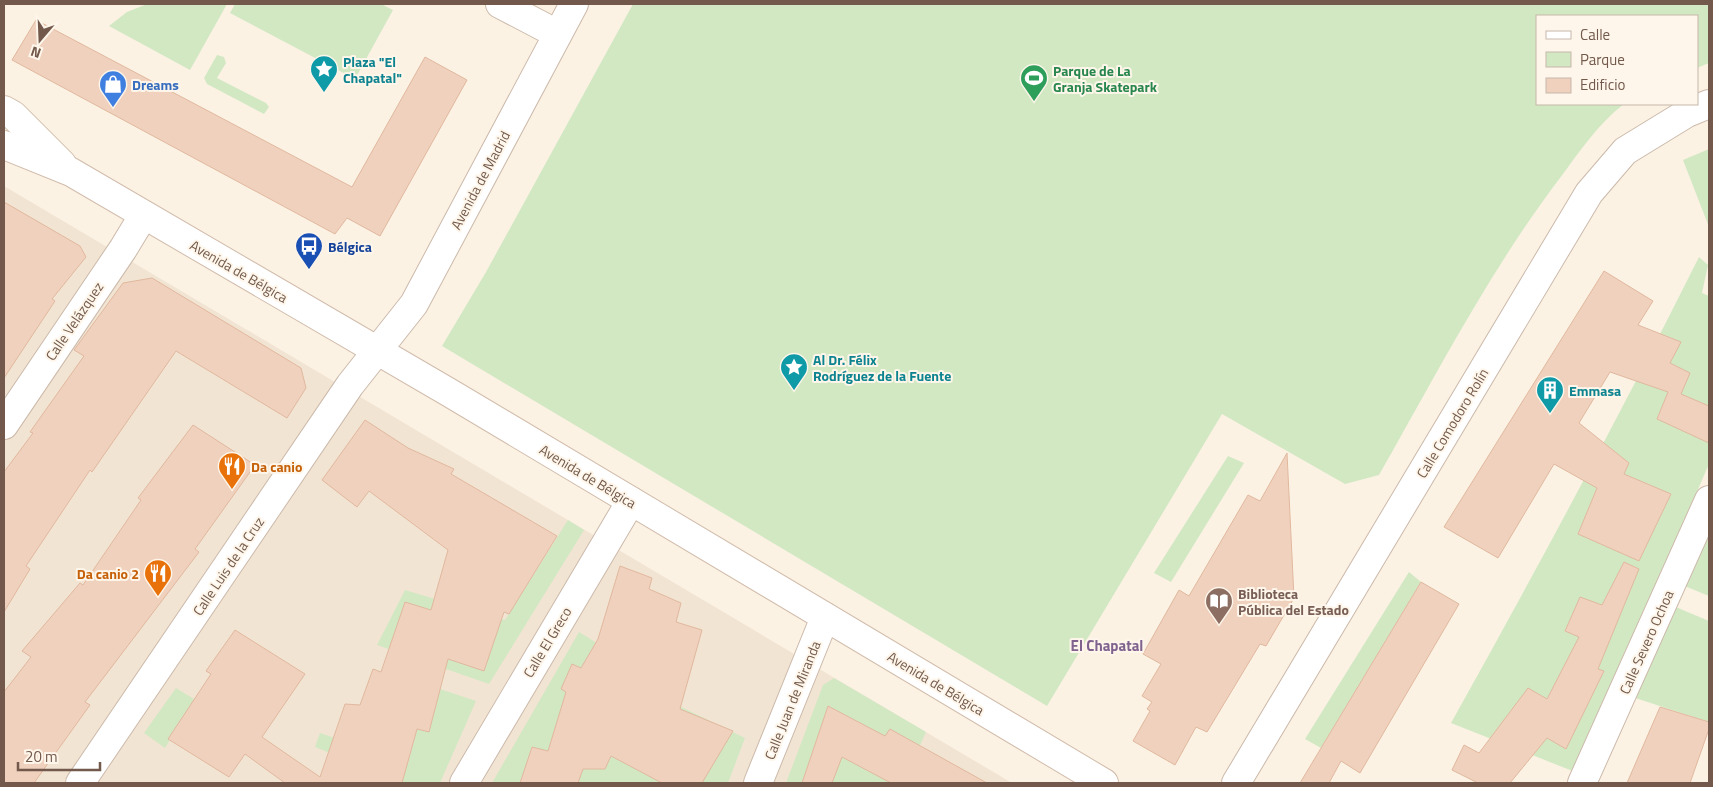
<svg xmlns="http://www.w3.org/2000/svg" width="1713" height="787" font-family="'Titillium Web',sans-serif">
	<rect width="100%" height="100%" fill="#fbf2e4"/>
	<!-- residential -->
	<polygon fill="#f2e4d3" points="4,186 1012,783 4,783"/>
	<!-- green -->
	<g fill="#d2e8c3">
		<polygon points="147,4 227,4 190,70 109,26 127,12"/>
		<polygon points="235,4 381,4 393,10 355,79 230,13"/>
		<path d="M633,4H1709V63L1697,68V16H1537V104H1624C1598,124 1580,151 1560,178C1490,270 1436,375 1379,475L1345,484L1222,414L1047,706L442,346L486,272Z"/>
		<polygon points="217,55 224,57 226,63 217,78 266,103 269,107 264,114 207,84 204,78"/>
		<polygon points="1709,149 1709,227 1683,160"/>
		<path d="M1699,257L1708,265L1702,293L1709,296V464L1575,772L1451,723C1537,569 1620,415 1699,257Z"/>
		<polygon points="1228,456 1244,463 1171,582 1154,573"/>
		<polygon points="1709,519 1709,596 1682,585"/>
		<polygon points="568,520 584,530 489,684 377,645 405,590 505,620"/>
		<polygon points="1409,572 1421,582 1321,748 1305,739"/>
		<polygon points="1671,605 1709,621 1709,722 1629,696"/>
		<polygon points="579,632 678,693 673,703 745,738 728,783 492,783"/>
		<polygon points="834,678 926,732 903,783 786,783 823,685"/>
		<polygon points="176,688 194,699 165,748 144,733"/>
		<polygon points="440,689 476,701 440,783 400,783 401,781 315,747 320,733 408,763 417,729 429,731"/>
	</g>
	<!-- building -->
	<g fill="#efd1bd" stroke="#e1b89e">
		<polygon points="36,20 352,187 425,57 467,80 380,236 347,218 335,234 12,60"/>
		<polygon points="4,202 80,246 86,257 52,299 55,301 4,378"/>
		<polygon points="1604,271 1653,301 1638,325 1681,342 1670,363 1690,373 1681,394 1709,406 1709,443 1657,419 1668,392 1610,372 1579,423 1629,463 1624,474 1671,494 1639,561 1578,534 1597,488 1554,464 1498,558 1444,527"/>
		<polygon points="152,278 301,368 306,388 287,418 176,351 92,472 90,470 26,566 30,569 4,612 4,472 33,433 30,432 84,356 74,350 123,283"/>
		<polygon points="365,420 408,448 454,469 451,474 557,536 509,614 504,612 484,671 448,659 429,732 417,729 402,783 285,783 245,754 229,777 168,739 211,674 206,671 235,630 305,674 262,737 320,777 345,704 360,705 373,669 381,672 405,602 431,610 448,550 369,491 357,507 322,480"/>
		<polygon points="193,425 255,465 195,549 199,552 85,702 90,705 34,783 4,783 4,692 31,657 22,651 80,583 83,585 141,500 138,498"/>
		<polygon points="1287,453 1294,598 1266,646 1260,644 1207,732 1196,727 1175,765 1133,741 1150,711 1147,709 1152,702 1142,696 1161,664 1143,654 1179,590 1189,596 1248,495 1260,501"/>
		<polygon points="1624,562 1639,569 1598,669 1604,671 1566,749 1547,738 1510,783 1478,783 1452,770 1464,745 1479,753 1528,688 1547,699 1579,637 1565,631 1580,597 1602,605"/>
		<polygon points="620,566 652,578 649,589 681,603 676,622 702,630 680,709 733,731 702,783 662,783 611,756 605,769 583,769 578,783 520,783 532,747 548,751 566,692 561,689 572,664 581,668 598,639"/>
		<polygon points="1421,582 1459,604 1360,773 1341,761 1329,783 1300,783"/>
		<polygon points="828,706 885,736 890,729 987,783 891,783 842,757 832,783 802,783"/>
		<polygon points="1660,707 1709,722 1709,729 1690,783 1627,783"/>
	</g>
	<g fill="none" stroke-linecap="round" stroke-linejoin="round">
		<!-- street casing -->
		<g stroke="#ccbaab" stroke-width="30">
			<g id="street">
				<polyline points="500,4 544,27"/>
				<polyline points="4,425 123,249 143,216"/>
				<polyline points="80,783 350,385 414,304 574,4"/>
				<polyline points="464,783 631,501"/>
				<polyline points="758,783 825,617"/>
				<polyline points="1236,783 1589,193 1625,151 1687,113 1709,104"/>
				<polyline points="1582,783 1709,500"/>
			</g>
		</g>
		<!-- secondary casing -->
		<g stroke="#d1bcab" stroke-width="30">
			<g id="secondary">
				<polyline points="4,110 13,115 62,164"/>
				<polyline points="4,145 71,172 450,393 1104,783"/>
			</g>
		</g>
		<!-- street -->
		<use href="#street" stroke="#fff" stroke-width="28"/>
		<!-- secondary -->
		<use href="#secondary" stroke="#fff" stroke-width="28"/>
	</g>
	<!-- icons -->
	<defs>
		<g id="sight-pin" transform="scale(1.4375)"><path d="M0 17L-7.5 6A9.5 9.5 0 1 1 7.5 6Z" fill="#0f9aa8" stroke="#fef6ea"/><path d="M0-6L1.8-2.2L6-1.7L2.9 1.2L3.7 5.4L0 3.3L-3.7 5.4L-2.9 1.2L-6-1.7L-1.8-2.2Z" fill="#fff"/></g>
		<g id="stadium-pin" transform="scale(1.4375)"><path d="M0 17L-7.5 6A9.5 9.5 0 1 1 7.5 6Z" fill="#2e9e5b" stroke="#fef6ea"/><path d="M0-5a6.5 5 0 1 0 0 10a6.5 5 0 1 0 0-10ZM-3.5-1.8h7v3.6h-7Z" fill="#fff"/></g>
		<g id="shop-pin" transform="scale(1.4375)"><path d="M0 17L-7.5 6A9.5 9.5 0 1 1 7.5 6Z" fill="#3f7fe0" stroke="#fef6ea"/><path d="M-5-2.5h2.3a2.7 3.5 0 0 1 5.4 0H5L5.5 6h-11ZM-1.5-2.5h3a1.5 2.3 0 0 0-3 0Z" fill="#fff"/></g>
		<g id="bus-pin" transform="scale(1.4375)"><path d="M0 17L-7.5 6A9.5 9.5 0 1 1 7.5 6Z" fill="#1a4fb4" stroke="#fef6ea"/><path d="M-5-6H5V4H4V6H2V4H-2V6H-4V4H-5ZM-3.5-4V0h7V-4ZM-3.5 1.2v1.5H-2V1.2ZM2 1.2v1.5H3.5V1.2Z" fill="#fff"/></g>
		<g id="building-pin" transform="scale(1.4375)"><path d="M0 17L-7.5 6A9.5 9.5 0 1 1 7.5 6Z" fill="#0f9aa8" stroke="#fef6ea"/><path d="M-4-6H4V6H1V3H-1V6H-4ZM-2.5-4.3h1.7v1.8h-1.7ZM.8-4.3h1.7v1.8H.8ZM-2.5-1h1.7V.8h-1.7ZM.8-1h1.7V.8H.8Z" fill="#fff"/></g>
		<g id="restaurant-pin" transform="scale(1.4375)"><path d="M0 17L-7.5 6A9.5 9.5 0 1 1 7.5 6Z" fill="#e8710a" stroke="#fef6ea"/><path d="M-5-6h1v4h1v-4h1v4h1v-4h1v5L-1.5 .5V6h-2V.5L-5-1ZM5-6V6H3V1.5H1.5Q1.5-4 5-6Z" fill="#fff"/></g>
		<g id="library-pin" transform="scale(1.4375)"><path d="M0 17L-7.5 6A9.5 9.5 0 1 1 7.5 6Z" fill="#8d6e63" stroke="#fef6ea"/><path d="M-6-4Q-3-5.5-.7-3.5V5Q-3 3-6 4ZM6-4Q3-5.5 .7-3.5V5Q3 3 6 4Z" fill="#fff"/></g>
	</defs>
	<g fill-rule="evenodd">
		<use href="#sight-pin" x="324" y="69"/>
		<use href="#stadium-pin" x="1034" y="78"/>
		<use href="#shop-pin" x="113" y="84"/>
		<use href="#bus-pin" x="309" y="246"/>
		<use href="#sight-pin" x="794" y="367"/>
		<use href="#building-pin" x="1550" y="390"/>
		<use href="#restaurant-pin" x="232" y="466"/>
		<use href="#restaurant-pin" x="158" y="573"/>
		<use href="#library-pin" x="1219" y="601"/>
	</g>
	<g text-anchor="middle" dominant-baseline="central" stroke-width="4" stroke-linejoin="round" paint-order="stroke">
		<!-- culture labels -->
		<g font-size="14" font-weight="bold" fill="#0d838f" stroke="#fef6ea" text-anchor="start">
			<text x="343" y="61">Plaza "El<tspan x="343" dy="16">Chapatal"</tspan></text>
			<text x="813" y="359">Al Dr. Félix<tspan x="813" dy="16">Rodríguez de la Fuente</tspan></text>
			<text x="1569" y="390">Emmasa</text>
		</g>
		<!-- leisure labels -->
		<g font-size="14" font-weight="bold" fill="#27864d" stroke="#fef6ea" text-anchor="start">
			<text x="1053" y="70">Parque de La<tspan x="1053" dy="16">Granja Skatepark</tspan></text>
		</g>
		<!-- shop labels -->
		<g font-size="14" font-weight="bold" fill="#366cbe" stroke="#fef6ea" text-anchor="start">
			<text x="132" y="84">Dreams</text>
		</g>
		<!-- street labels -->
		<g font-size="14" fill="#72594b" stroke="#fef6ea">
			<text transform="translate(480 180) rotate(-62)">Avenida de Madrid</text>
			<text transform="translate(239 271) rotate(30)">Avenida de Bélgica</text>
			<text transform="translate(74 321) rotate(-56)">Calle Velázquez</text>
			<text transform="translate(1452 423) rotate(-59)">Calle Comodoro Rolín</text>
			<text transform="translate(588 476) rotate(31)">Avenida de Bélgica</text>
			<text transform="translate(228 566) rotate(-56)">Calle Luis de la Cruz</text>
			<text transform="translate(547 642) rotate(-59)">Calle El Greco</text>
			<text transform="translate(1646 642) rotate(-66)">Calle Severo Ochoa</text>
			<text transform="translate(936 683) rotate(31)">Avenida de Bélgica</text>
			<text transform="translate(792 700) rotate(-68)">Calle Juan de Miranda</text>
		</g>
		<!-- transit labels -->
		<g font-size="14" font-weight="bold" fill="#164399" stroke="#fef6ea" text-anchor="start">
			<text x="328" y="246">Bélgica</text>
		</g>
		<!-- food labels -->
		<g font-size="14" font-weight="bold" fill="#c56008" stroke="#fef6ea" text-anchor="start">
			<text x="251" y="466">Da canio</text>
			<text x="139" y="573" text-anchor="end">Da canio 2</text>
		</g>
		<!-- education labels -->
		<g font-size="14" font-weight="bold" fill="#785e54" stroke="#fef6ea" text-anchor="start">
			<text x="1238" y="593">Biblioteca<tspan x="1238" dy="16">Pública del Estado</tspan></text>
		</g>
		<!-- neighbourhood labels -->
		<g font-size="15" font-weight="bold" fill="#80628f" stroke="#fef6ea">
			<text x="1107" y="645">El Chapatal</text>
		</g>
	</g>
	<!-- border -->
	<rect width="1713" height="787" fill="none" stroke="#72594b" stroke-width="10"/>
	<!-- legend -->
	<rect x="1536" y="15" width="162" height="90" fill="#fef6ea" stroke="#c6b7aa"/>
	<rect x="1546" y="31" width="25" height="8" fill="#ffffff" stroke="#c6b7aa"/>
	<text x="1580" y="40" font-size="15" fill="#72594b">Calle</text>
	<rect x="1546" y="52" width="25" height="15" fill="#d2e8c3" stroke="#c6b7aa"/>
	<text x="1580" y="65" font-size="15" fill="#72594b">Parque</text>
	<rect x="1546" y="78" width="25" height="15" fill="#efd1bd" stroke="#c6b7aa"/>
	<text x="1580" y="90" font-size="15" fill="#72594b">Edificio</text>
	<!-- north arrow -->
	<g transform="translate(40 40) rotate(199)" stroke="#fef6ea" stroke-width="4" paint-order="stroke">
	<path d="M0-4L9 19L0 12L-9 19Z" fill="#72594b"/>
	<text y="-8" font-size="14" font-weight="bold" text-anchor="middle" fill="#72594b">N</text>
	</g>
	<!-- scale -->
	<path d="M18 762v8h82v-8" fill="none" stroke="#72594b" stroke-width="2.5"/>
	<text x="25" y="762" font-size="15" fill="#72594b" stroke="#fef6ea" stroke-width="4" paint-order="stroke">20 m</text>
</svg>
